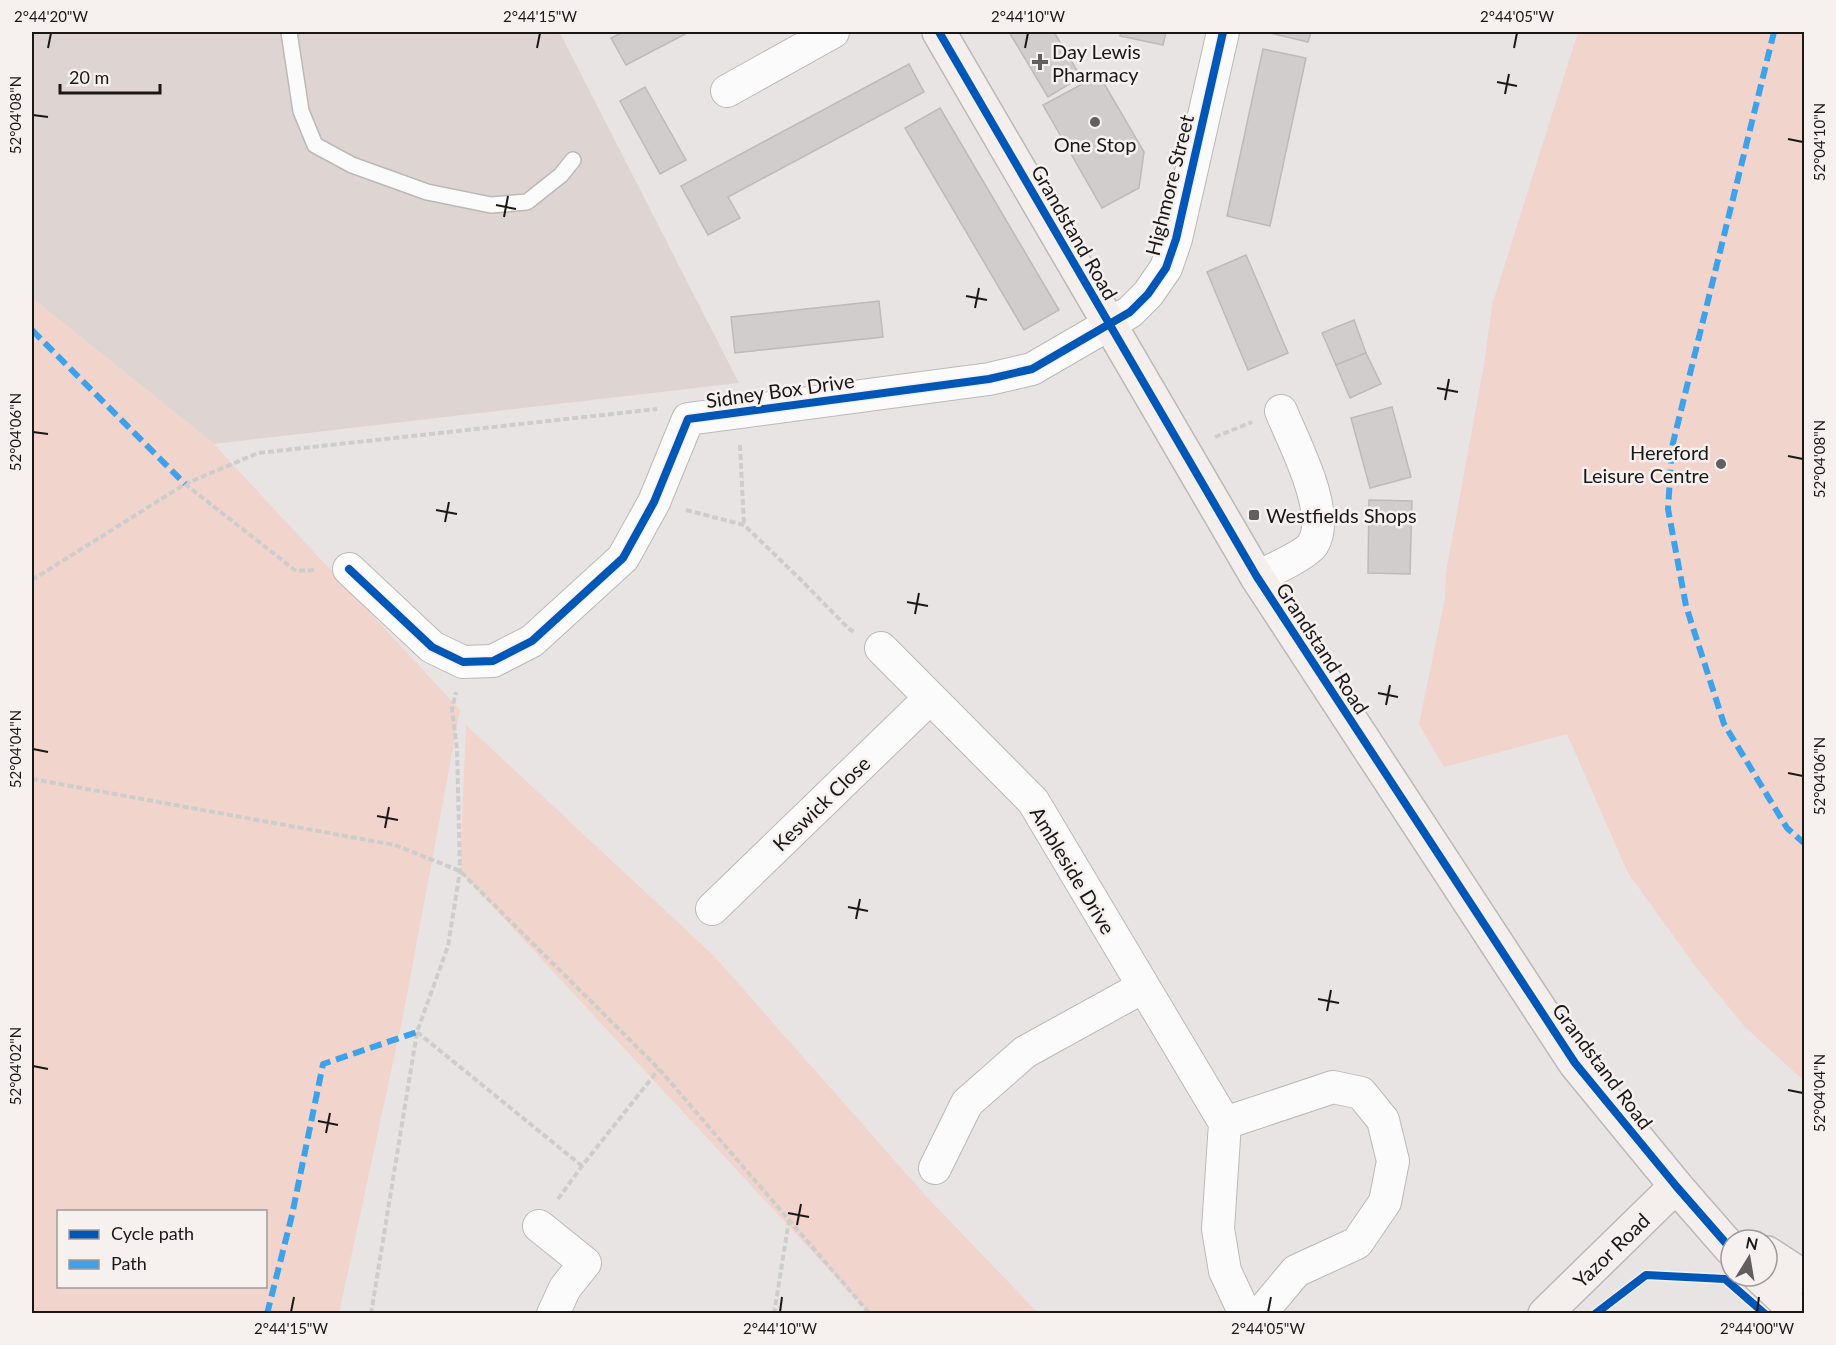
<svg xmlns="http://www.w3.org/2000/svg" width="1836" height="1345" font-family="Lato,sans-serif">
	<rect width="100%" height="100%" fill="#e8e4e3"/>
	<!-- built -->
	<polygon fill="#ded5d3" points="32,32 555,32 561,35 739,383 214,444 32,298"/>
	<!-- green -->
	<g fill="#f1d4cc" fill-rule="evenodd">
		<polygon points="1578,32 1804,32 1804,1081 1745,1027 1698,970 1628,873 1567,734 1444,767 1419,724 1445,598 1446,572 1485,359 1492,305"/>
		<path d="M32,298L214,444L460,710L403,1016L339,1313H32ZM58,1212H266V1286H58Z"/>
		<polygon points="466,725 714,956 926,1196 1038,1313 869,1313 460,871"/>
	</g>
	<!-- building -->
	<g fill="#d0cdcc" stroke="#bdbaba" stroke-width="1.5">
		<polygon points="623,32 689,32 626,65 611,38"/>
		<polygon points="1009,32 1054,32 1081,77 1048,97"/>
		<polygon points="1121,32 1166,32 1163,45 1120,36"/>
		<polygon points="1266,32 1311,32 1308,42"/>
		<polygon points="1263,49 1306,58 1270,226 1227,216"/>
		<polygon points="909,64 924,92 728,197 740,218 708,235 681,186"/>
		<polygon points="1099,75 1144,152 1139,188 1102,208 1043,105"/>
		<polygon points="645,87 686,160 660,174 620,101"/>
		<polygon points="940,108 1059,310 1024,330 905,128"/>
		<polygon points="1246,255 1288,353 1248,370 1207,272"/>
		<polygon points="879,301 883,337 735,353 731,317"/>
		<polygon points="1354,320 1366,353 1336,365 1322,333"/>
		<polygon points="1366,353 1381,384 1350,398 1336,365"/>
		<polygon points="1392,407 1411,477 1370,488 1351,418"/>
		<polygon points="1369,500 1412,501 1410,574 1368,573"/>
	</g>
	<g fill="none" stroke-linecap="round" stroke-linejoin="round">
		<!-- lane casing -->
		<g stroke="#bbb9b8" stroke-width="18">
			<polyline id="lane" points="289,32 301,111 315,145 352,165 427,192 491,205 527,202 561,175 573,160"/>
		</g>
		<!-- street casing -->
		<g stroke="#bbb9b8" stroke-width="34">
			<g id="street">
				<polyline points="727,91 833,32"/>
				<polyline points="349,569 432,647 463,662 493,661 532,641 623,558 654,502 688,419 989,379 1032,369 1130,312 1148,294 1166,268 1176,239 1223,32"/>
				<path d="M1257,577C1270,571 1307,554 1313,544C1332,513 1293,441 1281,411"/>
				<polyline points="881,648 1033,801 1225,1123 1218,1229 1225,1271 1245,1314"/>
				<polyline points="712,909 930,698"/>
				<polyline points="1225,1123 1333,1087 1361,1093 1383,1120 1393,1161 1385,1202 1357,1243 1296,1271 1260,1314"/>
				<polyline points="935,1168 967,1103 1025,1052 1143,987"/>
				<polyline points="539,1226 585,1263 565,1288 553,1314"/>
			</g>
		</g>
		<!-- secondary casing -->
		<g stroke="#bbb9b8" stroke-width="36">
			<g id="secondary">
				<polyline points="939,32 1257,577 1575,1063 1676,1186 1731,1249"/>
				<polyline points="1767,1253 1804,1277"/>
				<polyline points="1759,1276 1799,1314"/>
				<polyline points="1545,1314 1676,1186"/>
			</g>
		</g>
		<!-- path -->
		<g stroke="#cecdcd" stroke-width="4" stroke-dasharray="6 3" stroke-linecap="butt">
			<polyline points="1215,437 1252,422"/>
			<polyline points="740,445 744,525"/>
			<polyline points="185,484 296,571 316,570"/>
			<polyline points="686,510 744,525 799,578 849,629 855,632"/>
			<polyline points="32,580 185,484 258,453 657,409"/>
			<polyline points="32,779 395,845 460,871 659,1069 870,1314"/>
			<polyline points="417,1032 582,1166"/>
			<polyline points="558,1199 582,1166 659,1069"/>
			<polyline points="371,1314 417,1032 448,946 460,871 457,750 452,709 456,692"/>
			<polyline points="774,1314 789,1220"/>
		</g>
		<!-- lane -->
		<use href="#lane" stroke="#fcfbfb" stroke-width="15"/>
		<!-- street -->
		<use href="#street" stroke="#fcfbfb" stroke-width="32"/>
		<!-- secondary -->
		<use href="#secondary" stroke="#f4efed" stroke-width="33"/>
		<!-- quiet -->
		<g stroke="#3da2ea" stroke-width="6" stroke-dasharray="12 6" stroke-linecap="butt">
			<polyline points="1774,32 1672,447 1668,509 1686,606 1724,724 1787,828 1804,843"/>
			<polyline points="32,330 185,484"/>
			<polyline points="267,1314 292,1215 323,1064 417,1032"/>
		</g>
		<!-- cycleway casing -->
		<g stroke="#f6f1ef" stroke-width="11">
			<g id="cycleway">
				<polyline points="939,32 1257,577 1575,1063 1676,1186 1731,1249"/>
				<polyline points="349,569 432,647 463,662 493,661 532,641 623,558 654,502 688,419 989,379 1032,369 1130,312 1148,294 1166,268 1176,239 1223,32"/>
				<polyline points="1595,1314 1646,1275 1725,1279 1765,1314"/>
			</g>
		</g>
		<!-- cycleway -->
		<use href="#cycleway" stroke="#0057b8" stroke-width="8"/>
	</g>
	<!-- ticks -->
	<path fill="none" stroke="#1a1817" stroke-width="2" d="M48,48L51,33M537,48L540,33M1025,48L1028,33M1514,48L1517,33M1497,82L1517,86M1505,94L1509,74M33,115L48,117M1788,139L1803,142M496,205L516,209M504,217L508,196M966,296L987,300M975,308L979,288M1437,388L1458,392M1445,400L1449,379M33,432L48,434M1788,456L1803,459M436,510L457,514M445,522L449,502M907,602L928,606M915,614L919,593M1378,693L1398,697M1386,705L1390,685M33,749L48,752M1788,773L1803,776M377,816L398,820M385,828L389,807M848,907L868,911M856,919L860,899M1318,999L1339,1003M1327,1011L1331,990M33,1066L48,1069M1788,1090L1803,1093M318,1121L338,1125M326,1133L330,1113M788,1213L809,1217M797,1225L801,1204M291,1312L294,1297M780,1312L782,1297M1268,1312L1271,1297M1757,1312L1759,1297"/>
	<!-- markers -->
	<g fill="#625f5e" stroke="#f6f1ef" stroke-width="2">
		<path d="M1037 53h6v6h6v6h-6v6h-6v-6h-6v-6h6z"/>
		<circle cx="1095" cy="122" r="6"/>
		<circle cx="1721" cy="464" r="6"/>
		<rect x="1248" y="509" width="12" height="12" rx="3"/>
	</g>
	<g text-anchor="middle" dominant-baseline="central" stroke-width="5" stroke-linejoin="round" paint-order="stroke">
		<!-- poi labels -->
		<g font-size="20" fill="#1a1817" stroke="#f6f1ef" text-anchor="start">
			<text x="1052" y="51">Day Lewis<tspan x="1052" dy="23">Pharmacy</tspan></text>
			<text x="1095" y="144" text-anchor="middle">One Stop</text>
			<text x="1709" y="452" text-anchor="end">Hereford<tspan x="1709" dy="23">Leisure Centre</tspan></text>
			<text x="1266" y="515">Westfields Shops</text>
		</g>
		<!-- street labels -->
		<g font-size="20" fill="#1a1817" stroke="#f6f1ef">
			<text transform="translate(1169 185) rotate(-76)">Highmore Street</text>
			<text transform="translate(1075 232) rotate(60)">Grandstand Road</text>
			<text transform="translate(780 390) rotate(-8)">Sidney Box Drive</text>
			<text transform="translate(1323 648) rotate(57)">Grandstand Road</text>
			<text transform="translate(821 803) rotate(-44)">Keswick Close</text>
			<text transform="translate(1073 870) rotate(59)">Ambleside Drive</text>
			<text transform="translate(1603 1066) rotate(53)">Grandstand Road</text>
			<text transform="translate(1611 1250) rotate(-44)">Yazor Road</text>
		</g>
	</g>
	<!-- border -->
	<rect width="1836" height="1345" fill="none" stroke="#f6f1ef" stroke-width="66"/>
	<!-- legend -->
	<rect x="57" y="1210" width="210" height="78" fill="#f6f1ef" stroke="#9e9a99" stroke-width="1.5"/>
	<rect x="69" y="1230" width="30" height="9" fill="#0057b8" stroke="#9e9a99" stroke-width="1.5"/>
	<text x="111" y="1240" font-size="18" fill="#1a1817">Cycle path</text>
	<rect x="69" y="1260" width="30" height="9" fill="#3da2ea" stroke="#9e9a99" stroke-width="1.5"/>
	<text x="111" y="1270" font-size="18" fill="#1a1817">Path</text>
	<!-- north arrow -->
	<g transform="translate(1749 1258) rotate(11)"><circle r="28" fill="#f6f1ef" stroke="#9e9a99" stroke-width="1.5"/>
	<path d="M0-4.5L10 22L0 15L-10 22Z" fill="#625f5e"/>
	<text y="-9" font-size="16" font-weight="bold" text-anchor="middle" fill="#1a1817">N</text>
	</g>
	<!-- scale -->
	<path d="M60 84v9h100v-9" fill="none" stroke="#1a1817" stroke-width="3"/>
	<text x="69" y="84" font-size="18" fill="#1a1817" stroke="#f6f1ef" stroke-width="4.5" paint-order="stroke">20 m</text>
	<rect x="33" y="33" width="1770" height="1279" fill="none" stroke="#1a1817" stroke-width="2"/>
	<g font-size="15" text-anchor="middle" fill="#1a1817">
		<text x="51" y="22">2°44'20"W</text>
		<text x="540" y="22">2°44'15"W</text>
		<text x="1028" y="22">2°44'10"W</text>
		<text x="1517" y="22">2°44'05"W</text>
		<text transform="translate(16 115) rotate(-90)" y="5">52°04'08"N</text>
		<text transform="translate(1820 142) rotate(-90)" y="5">52°04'10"N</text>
		<text transform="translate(16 432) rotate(-90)" y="5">52°04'06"N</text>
		<text transform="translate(1820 459) rotate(-90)" y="5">52°04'08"N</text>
		<text transform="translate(16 749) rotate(-90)" y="5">52°04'04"N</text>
		<text transform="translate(1820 776) rotate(-90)" y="5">52°04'06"N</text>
		<text transform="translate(16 1066) rotate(-90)" y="5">52°04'02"N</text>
		<text transform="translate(1820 1093) rotate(-90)" y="5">52°04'04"N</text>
		<text x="291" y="1334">2°44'15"W</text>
		<text x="780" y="1334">2°44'10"W</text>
		<text x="1268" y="1334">2°44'05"W</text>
		<text x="1757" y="1334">2°44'00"W</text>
	</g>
</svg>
